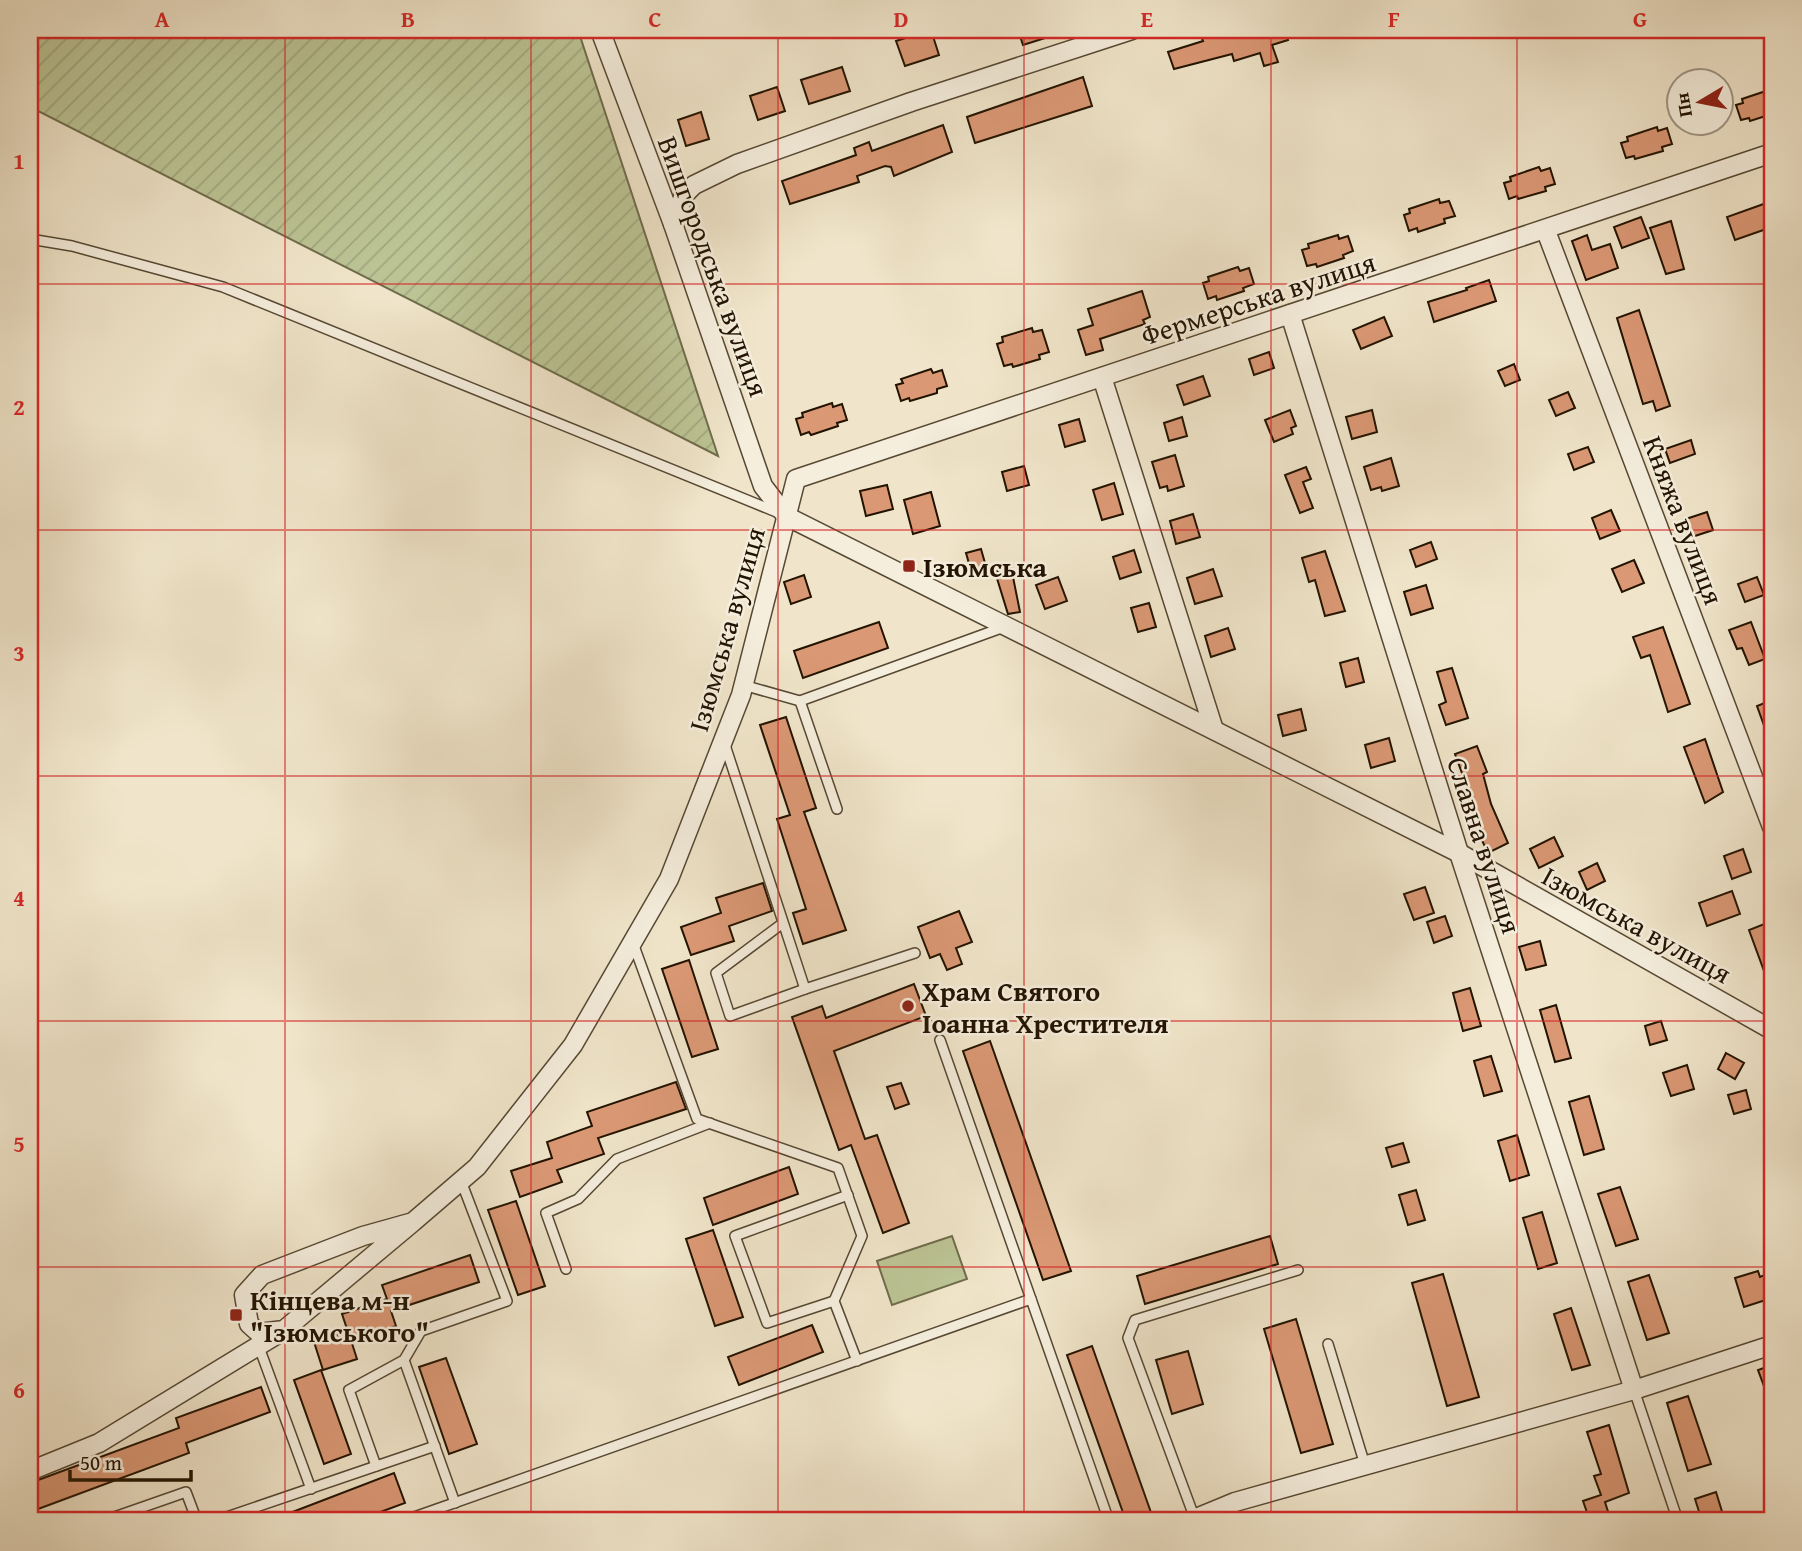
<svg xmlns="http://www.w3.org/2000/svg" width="1802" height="1551" font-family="'Gentium Book Plus',serif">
	<defs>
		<pattern id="garden-furrows" width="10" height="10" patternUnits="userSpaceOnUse" patternTransform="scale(1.75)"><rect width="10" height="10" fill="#bcc495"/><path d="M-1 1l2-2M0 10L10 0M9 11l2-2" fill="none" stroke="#a1a87f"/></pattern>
	</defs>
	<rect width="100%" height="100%" fill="#f0e5ca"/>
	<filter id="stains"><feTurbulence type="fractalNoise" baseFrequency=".00286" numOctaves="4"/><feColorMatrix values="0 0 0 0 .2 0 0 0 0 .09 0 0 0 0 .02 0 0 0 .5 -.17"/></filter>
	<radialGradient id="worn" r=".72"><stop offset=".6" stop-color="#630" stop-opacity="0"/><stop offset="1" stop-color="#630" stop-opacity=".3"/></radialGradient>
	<!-- park -->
	<polygon fill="#bcc495" stroke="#6f6c4b" stroke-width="2" points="952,1236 967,1279 892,1305 877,1261"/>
	<!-- garden -->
	<polygon fill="url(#garden-furrows)" stroke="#6f6c4b" stroke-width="2" points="30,30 578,30 718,456 30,107"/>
	<!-- building -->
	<g fill="#db9875" stroke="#221301" stroke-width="2">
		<polygon points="931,30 939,55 905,66 896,41"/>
		<polygon points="1018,30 1061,30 1061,33 1023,45"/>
		<polygon points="1221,30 1285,30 1288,40 1272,45 1278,62 1264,66 1260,53 1234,61 1232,54 1174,69 1168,52 1203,41 1201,36"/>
		<polygon points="842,67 850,91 809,104 801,80"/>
		<polygon points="1083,77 1092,106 975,143 967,117"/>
		<polygon points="777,87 785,111 758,120 750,96"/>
		<polygon points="1772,89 1772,114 1750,121 1749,118 1741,120 1736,105 1743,103 1742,99"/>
		<polygon points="701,112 709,139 686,146 678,120"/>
		<polygon points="943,125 952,152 894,176 891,167 885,166 857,176 859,182 790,204 782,181 856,155 854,148 869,142 872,151"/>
		<polygon points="1657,127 1658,131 1667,128 1672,144 1662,147 1663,151 1635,159 1634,156 1626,158 1621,143 1628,141 1627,137"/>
		<polygon points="1539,167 1541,171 1550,168 1555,184 1545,187 1546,191 1518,199 1517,196 1509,199 1504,183 1511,181 1510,177"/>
		<polygon points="1439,199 1440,203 1449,201 1455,216 1444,219 1445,223 1418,232 1417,228 1409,231 1404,215 1410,213 1409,209"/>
		<polygon points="1772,201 1772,227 1735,240 1727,217"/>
		<polygon points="1641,217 1649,238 1622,248 1614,227"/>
		<polygon points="1671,221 1684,269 1666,274 1650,228"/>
		<polygon points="1338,235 1339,239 1348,236 1353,251 1343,255 1344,258 1317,267 1316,264 1307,266 1302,250 1309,248 1308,244"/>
		<polygon points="1587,235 1592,250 1610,244 1618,268 1586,280 1572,241"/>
		<polygon points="1238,267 1240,271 1249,268 1254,284 1243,288 1244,291 1217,300 1216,296 1208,299 1203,283 1209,281 1208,277"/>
		<polygon points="1489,280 1496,301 1434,322 1428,302 1467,290 1466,288"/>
		<polygon points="1142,291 1150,317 1143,320 1145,324 1100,339 1103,350 1086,355 1078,330 1093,325 1088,309"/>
		<polygon points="1639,310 1670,406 1656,411 1653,401 1643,404 1617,318"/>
		<polygon points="1384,317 1392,336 1361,349 1353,330"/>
		<polygon points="1032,328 1033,332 1042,330 1049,352 1039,355 1040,359 1013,367 1012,364 1004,366 997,344 1003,342 1002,337"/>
		<polygon points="1269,352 1274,368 1254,375 1249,359"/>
		<polygon points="1514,364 1520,380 1505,386 1498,371"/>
		<polygon points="931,369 933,373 942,370 947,386 937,389 937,393 910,401 909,398 901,401 896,385 903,383 901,379"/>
		<polygon points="1203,376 1210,396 1184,405 1177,385"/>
		<polygon points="1568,392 1575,408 1556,416 1549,400"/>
		<polygon points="832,403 833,407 842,404 847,420 837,423 838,426 811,435 809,432 801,435 796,419 803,417 802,413"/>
		<polygon points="1290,410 1296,426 1291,428 1293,434 1274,442 1265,420"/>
		<polygon points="1372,410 1377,432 1352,439 1346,417"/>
		<polygon points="1182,417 1187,436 1169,441 1164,423"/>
		<polygon points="1079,419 1085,441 1065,447 1059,425"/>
		<polygon points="1691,440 1695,454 1670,463 1665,449"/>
		<polygon points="1588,447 1594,462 1574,470 1568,454"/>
		<polygon points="1175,455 1184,486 1168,491 1167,486 1160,488 1152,462"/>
		<polygon points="1391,458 1399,486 1382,491 1381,487 1371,490 1364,467"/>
		<polygon points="1024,466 1029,485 1007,491 1002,472"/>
		<polygon points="1306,467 1311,479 1303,482 1313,508 1300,513 1285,475"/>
		<polygon points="1114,483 1123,514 1102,520 1093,490"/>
		<polygon points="887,485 893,509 866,516 860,491"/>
		<polygon points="931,492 940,526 913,534 904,500"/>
		<polygon points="1611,510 1620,531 1600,539 1592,518"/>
		<polygon points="1707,512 1713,530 1689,538 1683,520"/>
		<polygon points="1193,514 1200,537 1176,544 1170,521"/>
		<polygon points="1431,542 1437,559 1416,567 1410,550"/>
		<polygon points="981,549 987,570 972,574 966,553"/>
		<polygon points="1134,550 1141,572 1120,579 1113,557"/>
		<polygon points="1325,551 1345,611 1325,616 1315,580 1309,582 1302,558"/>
		<polygon points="1634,560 1644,583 1622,592 1612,569"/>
		<polygon points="1011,567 1020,612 1008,614 995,572"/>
		<polygon points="1213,569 1222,596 1195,604 1187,578"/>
		<polygon points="804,575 811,597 791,604 784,582"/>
		<polygon points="1058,577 1067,601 1045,609 1036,585"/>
		<polygon points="1757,577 1764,595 1745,602 1738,584"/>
		<polygon points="1426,585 1433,608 1411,615 1404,592"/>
		<polygon points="1149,603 1156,627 1138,632 1131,608"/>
		<polygon points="879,622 888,648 803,678 794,651"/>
		<polygon points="1751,622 1765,659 1749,665 1742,648 1737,649 1729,630"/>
		<polygon points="1663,627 1690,704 1668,712 1650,655 1641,658 1633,637"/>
		<polygon points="1228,628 1235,649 1211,657 1205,636"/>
		<polygon points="1358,658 1364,682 1346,687 1340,663"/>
		<polygon points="1452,668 1468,718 1446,725 1439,705 1446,702 1437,672"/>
		<polygon points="1772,700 1772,742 1770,742 1757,706"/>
		<polygon points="1301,709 1306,730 1283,736 1278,715"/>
		<polygon points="786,717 816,808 804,812 846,930 803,944 793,913 806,909 777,819 790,815 760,725"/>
		<polygon points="1389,738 1395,761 1371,768 1365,745"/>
		<polygon points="1705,739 1723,792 1705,803 1684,747"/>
		<polygon points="1477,746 1487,772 1483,774 1491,804 1508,843 1488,853 1477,830 1482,828 1455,754"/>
		<polygon points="1554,837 1563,856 1539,868 1530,849"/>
		<polygon points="1743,849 1751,872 1732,879 1724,856"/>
		<polygon points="1597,863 1605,881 1587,890 1579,872"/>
		<polygon points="763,883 772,911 729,926 734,941 691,955 681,927 721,913 716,898"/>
		<polygon points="1425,887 1434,913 1414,920 1404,894"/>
		<polygon points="1732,891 1740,914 1707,926 1699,903"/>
		<polygon points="959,911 972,942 956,948 962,964 947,970 940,954 930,958 918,927"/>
		<polygon points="1445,916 1452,936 1434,943 1427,922"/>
		<polygon points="1772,921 1772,990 1771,990 1749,930"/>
		<polygon points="1540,941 1546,965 1526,970 1519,947"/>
		<polygon points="689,960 718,1049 692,1057 662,969"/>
		<polygon points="914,984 926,1016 834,1051 865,1139 877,1135 909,1223 883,1233 851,1145 839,1150 792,1017 822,1006 826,1018"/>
		<polygon points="1470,988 1481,1026 1463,1031 1453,993"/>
		<polygon points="1556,1005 1571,1058 1555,1062 1540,1010"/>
		<polygon points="1661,1021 1667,1040 1650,1045 1645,1026"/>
		<polygon points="990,1041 1071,1271 1043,1280 963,1051"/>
		<polygon points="1726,1053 1744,1063 1735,1079 1718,1069"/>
		<polygon points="1491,1056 1502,1091 1484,1096 1474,1061"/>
		<polygon points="1687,1065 1694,1089 1671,1096 1663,1073"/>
		<polygon points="676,1082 686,1109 598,1138 604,1154 557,1170 562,1182 520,1197 511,1171 552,1158 547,1142 592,1126 587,1112"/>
		<polygon points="901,1083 909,1104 895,1109 887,1087"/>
		<polygon points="1746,1090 1751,1109 1734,1114 1728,1095"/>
		<polygon points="1589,1096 1604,1149 1584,1155 1569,1102"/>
		<polygon points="1517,1135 1529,1175 1510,1181 1498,1141"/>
		<polygon points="1403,1143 1409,1162 1392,1167 1386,1148"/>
		<polygon points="789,1167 798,1194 713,1225 704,1198"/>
		<polygon points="1620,1187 1638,1239 1616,1246 1598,1194"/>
		<polygon points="1416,1190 1425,1220 1408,1225 1399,1195"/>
		<polygon points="516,1201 545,1286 518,1295 488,1210"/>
		<polygon points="1542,1212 1557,1263 1538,1269 1523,1218"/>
		<polygon points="713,1230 743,1317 715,1326 686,1239"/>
		<polygon points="1270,1236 1278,1264 1145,1304 1137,1276"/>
		<polygon points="470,1255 479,1282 391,1311 396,1326 351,1341 342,1314 387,1299 382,1285"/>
		<polygon points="1758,1271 1760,1277 1772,1272 1772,1298 1744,1307 1735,1278"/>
		<polygon points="1443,1274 1479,1397 1447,1406 1412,1283"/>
		<polygon points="1649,1275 1669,1333 1647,1340 1628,1282"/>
		<polygon points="1571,1308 1590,1365 1572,1370 1554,1314"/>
		<polygon points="1296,1319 1333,1444 1301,1453 1264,1329"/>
		<polygon points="812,1325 823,1352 739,1385 728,1357"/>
		<polygon points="348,1331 357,1359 323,1370 314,1342"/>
		<polygon points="1092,1346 1154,1521 1126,1521 1067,1355"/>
		<polygon points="1188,1351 1203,1404 1172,1414 1156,1360"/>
		<polygon points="446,1358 477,1444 449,1454 419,1367"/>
		<polygon points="1772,1365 1772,1405 1771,1405 1758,1370"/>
		<polygon points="321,1370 351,1454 324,1464 294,1380"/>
		<polygon points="261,1387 270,1412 186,1443 189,1453 30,1512 30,1483 179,1428 176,1418"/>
		<polygon points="1688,1396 1711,1464 1688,1471 1667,1403"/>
		<polygon points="1609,1425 1629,1493 1605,1502 1611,1521 1590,1521 1583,1501 1601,1495 1594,1476 1601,1474 1587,1432"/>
		<polygon points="394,1473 405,1503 356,1521 269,1521"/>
		<polygon points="1716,1492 1724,1518 1702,1521 1695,1499"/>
	</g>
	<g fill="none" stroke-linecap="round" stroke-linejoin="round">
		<!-- lane casing -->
		<g stroke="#564833" stroke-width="12">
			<g id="lane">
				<polyline points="30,239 72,246 223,287 779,513"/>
				<polyline points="743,685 800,701"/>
				<polyline points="724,742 805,989 730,1016 716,973 783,923"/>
				<polyline points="837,809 800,701 1004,627"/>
				<polyline points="633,943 697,1119 838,1168 862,1236 834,1301 857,1361"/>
				<polyline points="805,989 915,953"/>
				<polyline points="940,1040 1109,1521"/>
				<polyline points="566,1269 546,1213 578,1199 617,1159 710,1123"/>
				<polyline points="834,1301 767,1323 735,1236 848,1195"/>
				<polyline points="1328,1344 1365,1465"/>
				<polyline points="259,1347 311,1489"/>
				<polyline points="404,1360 455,1503"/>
				<polyline points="1634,1390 1678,1521"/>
				<polyline points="376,1466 349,1390 404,1360 421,1331 507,1301 461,1181"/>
				<polyline points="1195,1519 1128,1338 1135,1320 1298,1270"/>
				<polyline points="103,1521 186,1492 197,1521"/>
				<polyline points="215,1521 435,1446"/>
				<polyline points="403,1521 1031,1299"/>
			</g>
		</g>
		<!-- street casing -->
		<g stroke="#564833" stroke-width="21">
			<g id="street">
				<polyline points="600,30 673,224 763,486 786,516 1459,853 1772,1030"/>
				<polyline points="673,224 684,195 694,185 737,164 911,102 1132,30"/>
				<polyline points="1546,231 1772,827"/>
				<polyline points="1290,314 1459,853 1634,1390"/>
				<polyline points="1102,377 1214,730"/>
				<polyline points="413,1222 284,1330 259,1333 249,1324 244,1295 262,1275 363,1236 413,1222 477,1167 573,1045 669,879 741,695 796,479 1772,153"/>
				<polyline points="30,1471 99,1443 281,1332"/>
				<polyline points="1189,1521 1235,1502 1634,1390 1772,1345"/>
			</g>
		</g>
		<!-- lane -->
		<use href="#lane" stroke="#f5eedd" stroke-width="9"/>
		<!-- street -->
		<use href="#street" stroke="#f5eedd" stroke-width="18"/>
	</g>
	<!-- grid -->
	<path fill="none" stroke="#d62828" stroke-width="2" stroke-opacity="0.55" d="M285,30V1521M531,30V1521M778,30V1521M1024,30V1521M1271,30V1521M1517,30V1521M30,284H1772M30,530H1772M30,776H1772M30,1021H1772M30,1267H1772"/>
	<!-- markers -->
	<g fill="#8f2418" stroke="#f5eedd" stroke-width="2.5">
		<rect x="902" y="559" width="14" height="14" rx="3.5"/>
		<circle cx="908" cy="1006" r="7"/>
		<rect x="229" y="1308" width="14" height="14" rx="3.5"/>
	</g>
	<g text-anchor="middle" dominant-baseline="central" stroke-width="5" stroke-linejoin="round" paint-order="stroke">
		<!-- street labels -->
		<g font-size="28" fill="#221301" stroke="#f5eedd">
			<text transform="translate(714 266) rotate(70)">Вишгородська вулиця</text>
			<text transform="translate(1258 298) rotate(-18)">Фермерська вулиця</text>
			<text transform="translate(1684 520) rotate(69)">Княжа вулиця</text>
			<text transform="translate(726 629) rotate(-74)">Ізюмська вулиця</text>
			<text transform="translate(1485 845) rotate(72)">Славна вулиця</text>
			<text transform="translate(1637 924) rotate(29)">Ізюмська вулиця</text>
		</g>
		<!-- poi labels -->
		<g font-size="28" font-weight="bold" fill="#221301" stroke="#f5eedd" text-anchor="start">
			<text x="923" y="566">Ізюмська</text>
			<text x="922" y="990">Храм Святого<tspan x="922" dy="32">Іоанна Хрестителя</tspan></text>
			<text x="250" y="1299">Кінцева м-н<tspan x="250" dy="32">"Ізюмського"</tspan></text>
		</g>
	</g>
	<!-- margin -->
	<rect width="1802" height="1551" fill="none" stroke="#f0e5ca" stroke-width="77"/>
	<!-- north arrow -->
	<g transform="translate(1700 102) rotate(260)"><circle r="33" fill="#f5eedd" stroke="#a19685" stroke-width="2"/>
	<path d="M0-5L12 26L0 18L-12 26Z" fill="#8f2418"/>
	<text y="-10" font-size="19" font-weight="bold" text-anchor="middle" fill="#221301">Пн</text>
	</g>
	<!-- scale -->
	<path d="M70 1470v10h121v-10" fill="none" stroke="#221301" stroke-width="3.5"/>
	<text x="80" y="1470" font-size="21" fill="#221301" stroke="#f5eedd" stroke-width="5" paint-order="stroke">50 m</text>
	<rect x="38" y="38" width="1726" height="1474" fill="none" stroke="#d62828" stroke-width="2.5"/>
	<g font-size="23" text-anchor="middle" font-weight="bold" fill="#d62828">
		<text x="162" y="27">A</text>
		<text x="408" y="27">B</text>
		<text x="655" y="27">C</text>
		<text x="901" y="27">D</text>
		<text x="1147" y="27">E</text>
		<text x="1394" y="27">F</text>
		<text x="1640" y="27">G</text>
		<text x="19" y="169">1</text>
		<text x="19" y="415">2</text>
		<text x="19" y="661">3</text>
		<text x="19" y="906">4</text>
		<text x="19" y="1152">5</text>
		<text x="19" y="1398">6</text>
	</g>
	<rect width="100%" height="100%" filter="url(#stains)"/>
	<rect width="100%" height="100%" fill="url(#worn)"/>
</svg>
